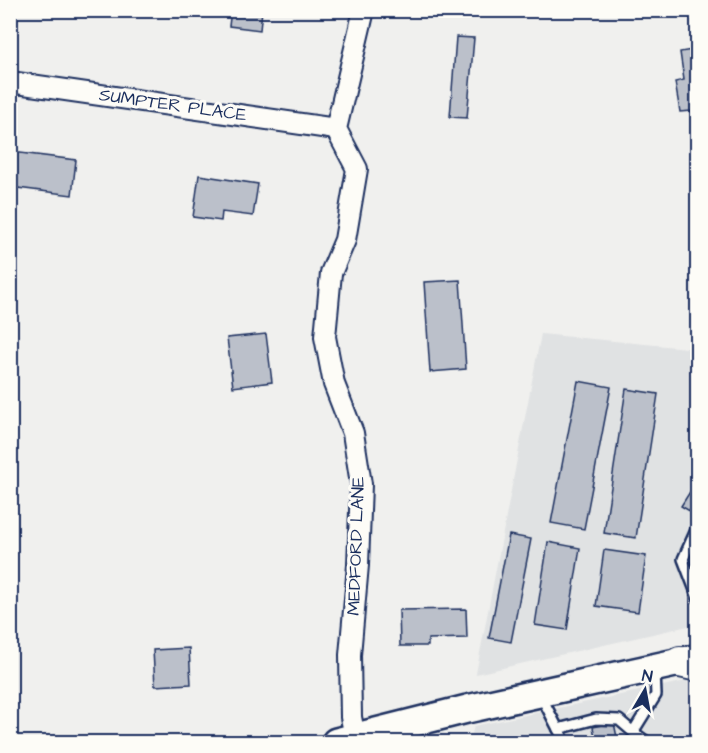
<svg xmlns="http://www.w3.org/2000/svg" width="708" height="753" font-family="'Architects Daughter',sans-serif">
	<rect width="100%" height="100%" fill="#f0f0ee"/>
	<filter id="ink" filterUnits="userSpaceOnUse"><feTurbulence type="fractalNoise" baseFrequency=".0167" numOctaves="2"/><feDisplacementMap in="SourceGraphic" scale="12" xChannelSelector="R" yChannelSelector="G"/><feConvolveMatrix kernelMatrix="1 2 1 2 8 2 1 2 1" color-interpolation-filters="sRGB"/></filter>
	<g filter="url(#ink)">
		<!-- built -->
		<g fill="#e0e2e3">
			<polygon points="541,334 697,349 697,624 476,674"/>
			<polygon points="691,680 697,681 697,742 470,742 474,726"/>
		</g>
		<!-- building -->
		<g fill="#bbc0ca" stroke="#1b2f5e" stroke-width="1.5">
			<polygon points="231,10 262,10 260,30 229,26"/>
			<polygon points="456,37 474,38 467,118 450,117"/>
			<polygon points="698,49 698,123 693,124 691,111 680,112 675,82 684,80 680,52"/>
			<polygon points="12,152 76,160 72,195 10,187"/>
			<polygon points="199,175 258,184 253,216 222,212 221,221 193,217"/>
			<polygon points="460,280 466,369 430,372 424,282"/>
			<polygon points="266,334 272,382 233,387 227,338"/>
			<polygon points="578,381 611,387 584,529 551,523"/>
			<polygon points="626,389 658,394 636,538 604,533"/>
			<polygon points="698,479 698,516 681,506"/>
			<polygon points="509,535 531,539 511,642 489,638"/>
			<polygon points="548,542 580,548 567,630 535,625"/>
			<polygon points="604,550 646,556 638,612 596,606"/>
			<polygon points="466,609 467,638 428,639 428,646 400,646 399,610"/>
			<polygon points="189,648 191,684 155,686 153,650"/>
			<polygon points="614,723 618,742 596,742 593,727"/>
		</g>
		<g fill="none" stroke-linecap="round" stroke-linejoin="round">
			<!-- lane casing -->
			<g stroke="#1b2f5e" stroke-width="14">
				<g id="lane">
					<polyline points="696,530 683,559 698,598"/>
					<polyline points="541,696 558,729 596,719 619,720 633,732"/>
					<polyline points="558,729 565,742"/>
					<polyline points="647,742 633,732 656,695 655,671"/>
				</g>
			</g>
			<!-- street casing -->
			<g stroke="#1b2f5e" stroke-width="24">
				<g id="street">
					<polyline points="10,82 336,129"/>
					<polyline points="355,738 351,717 350,655 358,565 361,484 353,433 334,384 325,337 331,273 345,240 357,169 336,129 364,10"/>
				</g>
			</g>
			<!-- secondary casing -->
			<g stroke="#1b2f5e" stroke-width="32">
				<polyline id="secondary" points="336,742 467,709 698,658"/>
			</g>
			<!-- primary casing -->
			<g stroke="#1b2f5e" stroke-width="34">
				<polyline id="primary" points="680,662 698,666"/>
			</g>
			<!-- lane -->
			<use href="#lane" stroke="#fdfcf7" stroke-width="9"/>
			<!-- street -->
			<use href="#street" stroke="#fdfcf7" stroke-width="20"/>
			<!-- secondary -->
			<use href="#secondary" stroke="#fdfcf7" stroke-width="27"/>
			<!-- primary -->
			<use href="#primary" stroke="#fdfcf7" stroke-width="30"/>
		</g>
	</g>
	<g text-anchor="middle" dominant-baseline="central" stroke-width="6" stroke-linejoin="round" paint-order="stroke">
		<!-- street labels -->
		<g font-size="18" fill="#1b2f5e" stroke="#fdfcf7">
			<text transform="translate(173 105) rotate(8)">SUMPTER PLACE</text>
			<text transform="translate(356 546) rotate(-88)">MEDFORD LANE</text>
		</g>
	</g>
	<!-- margin -->
	<rect width="708" height="753" fill="none" stroke="#fdfcf7" stroke-width="36"/>
	<rect x="18" y="18" width="672" height="717" fill="none" stroke="#1b2f5e" stroke-width="2" filter="url(#ink)"/>
	<!-- north arrow -->
	<g transform="translate(645 690) rotate(10)" stroke="#fdfcf7" stroke-width="4.5" paint-order="stroke">
	<path d="M0-4.5L10 22L0 15L-10 22Z" fill="#1b2f5e"/>
	<text y="-9" font-size="16" font-weight="bold" text-anchor="middle" fill="#1b2f5e">N</text>
	</g>
</svg>
